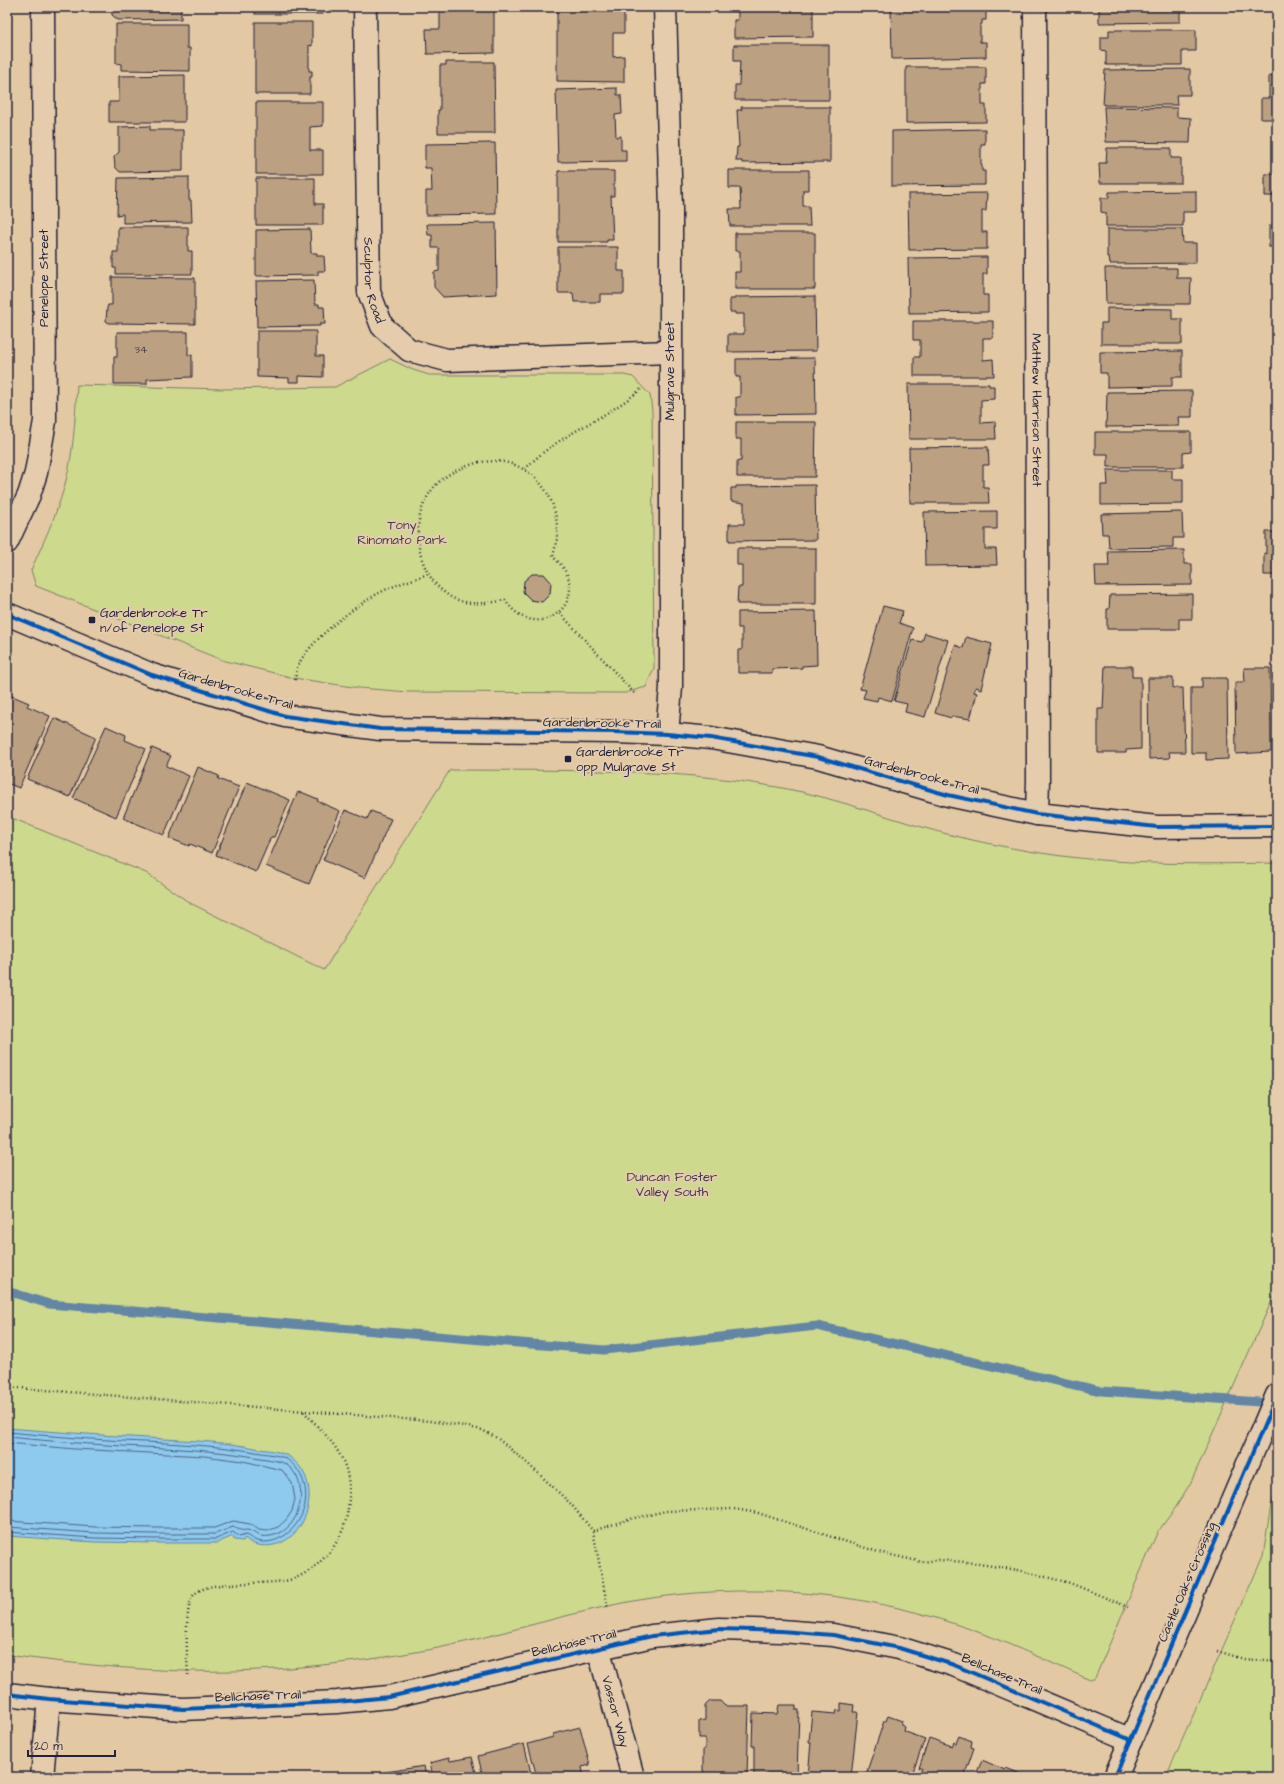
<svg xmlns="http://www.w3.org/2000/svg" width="1284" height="1784" font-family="'Architects Daughter',sans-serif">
	<rect width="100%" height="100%" fill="#e3c8a4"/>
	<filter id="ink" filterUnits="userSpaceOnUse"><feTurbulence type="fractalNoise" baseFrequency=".025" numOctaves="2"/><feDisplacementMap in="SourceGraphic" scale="8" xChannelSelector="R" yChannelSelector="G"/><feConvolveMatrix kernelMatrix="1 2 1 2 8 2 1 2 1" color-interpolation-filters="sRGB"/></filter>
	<g filter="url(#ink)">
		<!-- green -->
		<g fill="#cdd98c" stroke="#787e64">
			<path d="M390,359L413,370L429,375H624L633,377L650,395L652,411L654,668L646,687L625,693L409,692L359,688L294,678L222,660L36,586L31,570C43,543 56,516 64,488C74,454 75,419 77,385L223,389L335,387Z"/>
			<path d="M450,770C561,771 667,767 777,787C842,798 903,825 968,839C1007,848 1048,855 1088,859C1151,865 1214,864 1277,863V1289L1191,1482L1176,1507L1157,1533L1095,1678L1090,1680C1045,1660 999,1638 952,1623C891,1603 825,1592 760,1591C705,1590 649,1596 595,1609C541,1621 488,1638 433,1649C367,1661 301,1669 234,1671C158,1673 82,1665 7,1655V816L146,873L190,903L324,970Z"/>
			<polygon points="1277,1491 1277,1777 1166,1777 1263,1556 1271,1505"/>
		</g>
		<!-- water -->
		<path fill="#8ec9ee" stroke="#6386a6" d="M7,1428C59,1432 112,1436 164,1439C197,1441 228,1442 260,1449C268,1450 277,1451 284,1454C290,1456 296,1462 300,1467C323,1497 300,1553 258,1545C253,1544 249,1542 245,1538L243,1541L234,1540L233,1536L217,1543H158L94,1542L7,1536Z"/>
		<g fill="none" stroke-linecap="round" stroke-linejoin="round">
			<!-- shore -->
			<g stroke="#4d6583" stroke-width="1">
				<path d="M7,1432C59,1437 112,1441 165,1443C197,1445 229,1447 261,1453C268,1454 278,1455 285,1458C303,1469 310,1492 303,1511C297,1530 277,1546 257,1541C252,1539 250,1537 246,1535L239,1537L233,1532L216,1539H158L94,1538L7,1532"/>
				<path d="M7,1437C59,1442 111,1446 164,1448C196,1450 228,1452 260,1458C267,1459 274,1460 281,1462C312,1474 305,1531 270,1536C257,1538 256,1532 247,1530C245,1530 243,1531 241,1530C239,1530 236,1528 233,1527L215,1534H158L95,1533L7,1527"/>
				<polyline points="7,1443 75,1449 204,1456 243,1461 282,1470 292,1483 295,1499 292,1511 286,1520 278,1527 267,1531 259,1530 250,1524 233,1521 214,1528 158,1528 95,1527 7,1521"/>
			</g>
			<!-- stream -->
			<polyline stroke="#6386a6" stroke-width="9" points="7,1291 49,1304 604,1350 817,1326 1101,1391 1274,1403"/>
		</g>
		<!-- building -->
		<g fill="#bba081" stroke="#22223b">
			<polygon points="112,7 181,7 181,19 118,20 112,15"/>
			<rect x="255" y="7" width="68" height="7"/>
			<polygon points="440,7 494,7 494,53 427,54 426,29 440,29"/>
			<polygon points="738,7 813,7 813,37 734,38 734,20 738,20"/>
			<polygon points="891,7 986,7 986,20 982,20 982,24 980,25 980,42 986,42 986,57 892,59"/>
			<polygon points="1099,7 1180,7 1180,22 1099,23"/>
			<polygon points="557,8 624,8 624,33 613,33 613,57 624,56 624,82 557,81"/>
			<polygon points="255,22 312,22 312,46 309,45 309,71 312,71 312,77 310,77 310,94 255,94"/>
			<polygon points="116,24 187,24 187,48 190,48 190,71 121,70 121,64 116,63"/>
			<polygon points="1109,30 1196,30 1196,51 1182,51 1182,65 1106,65 1106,51 1101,50 1101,37 1109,37"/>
			<polygon points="734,45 829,45 829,100 735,100 735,85 739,85 740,61 734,61"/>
			<polygon points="446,62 494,62 495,133 438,133 438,110 440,110 440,65 446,65"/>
			<polygon points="906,67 986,67 986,84 982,84 982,105 986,105 986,122 906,123"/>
			<polygon points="1190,69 1190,95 1176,95 1177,105 1103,105 1105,70"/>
			<polygon points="185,75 185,122 109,122 109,102 119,102 119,76"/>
			<polygon points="1269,76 1277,76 1277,119 1261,119 1261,98 1269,98"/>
			<polygon points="617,88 617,95 621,95 622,114 615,115 616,137 621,136 621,150 626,150 626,161 558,162 556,90"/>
			<polygon points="256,102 323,102 323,126 310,127 310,150 323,150 323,174 256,174"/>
			<polygon points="741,107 830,107 830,162 742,163 742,161 736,161 737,147 739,147 737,110 742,110"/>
			<polygon points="1104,107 1177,108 1177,117 1191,118 1190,143 1106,142"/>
			<polygon points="150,126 150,130 183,130 183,171 120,172 115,167 114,157 119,152 119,127"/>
			<rect x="1276" y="127" width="1" height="43"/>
			<polygon points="985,129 985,144 981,144 981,164 982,164 982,171 985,171 985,185 892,186 892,131"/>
			<polygon points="495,143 496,214 426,215 426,191 432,191 431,168 425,168 425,144"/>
			<polygon points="1107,148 1171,148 1171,158 1181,158 1181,183 1100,183 1099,163 1106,163"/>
			<polygon points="729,170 809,170 809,190 803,190 803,206 809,206 810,226 730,226 729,209 741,209 740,188 729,188"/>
			<polygon points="558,171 614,171 614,196 611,196 613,240 607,240 607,242 558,242"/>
			<rect x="1265" y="174" width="12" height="22"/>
			<polygon points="189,177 189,200 191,200 192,222 123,223 123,214 117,215 118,178"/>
			<polygon points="256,178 315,178 315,204 323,204 323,225 256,225"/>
			<polygon points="1196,191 1196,212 1183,212 1183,226 1106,226 1106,213 1101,212 1101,198 1109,198 1109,192"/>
			<polygon points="987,193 986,211 982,211 982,232 987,232 987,249 909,250 908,194"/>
			<polygon points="496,223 497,294 443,297 434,287 434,272 439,271 439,248 432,248 432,235 428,235 427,224"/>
			<rect x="1269" y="226" width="8" height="21"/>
			<polygon points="118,227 188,227 188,251 192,251 192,274 116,274 116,268 113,268 113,252 118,252"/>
			<polygon points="310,229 311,253 317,253 317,256 324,256 325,271 318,271 318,275 256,276 256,230"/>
			<polygon points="1107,229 1182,229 1183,243 1196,243 1196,263 1110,264 1109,257 1107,257"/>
			<polygon points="735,233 815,233 815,289 735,289 735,272 740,272 740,251 735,251"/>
			<polygon points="558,247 618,247 618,271 624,271 624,294 600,294 600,302 574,302 573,293 558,293"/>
			<polygon points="987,257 987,274 983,274 983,295 988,295 988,312 909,313 908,258"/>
			<polygon points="1105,268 1177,268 1177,278 1191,278 1190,304 1106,304"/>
			<polygon points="112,277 195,278 195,324 109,323 106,321 107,308 108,305 112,305"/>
			<polygon points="314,280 315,304 319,304 319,307 324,307 325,324 320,324 320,326 257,327 256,281"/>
			<polygon points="815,296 816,351 728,352 728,334 744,334 744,314 735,314 735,312 730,312 730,299 735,299 735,297"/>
			<polygon points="1107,308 1172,309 1172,319 1182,319 1182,344 1101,344 1101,323 1107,323"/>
			<polygon points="913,321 993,321 993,338 983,338 983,360 993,359 994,376 914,376 914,357 920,357 920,340 913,340"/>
			<polygon points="257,331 316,331 316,356 323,356 323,377 299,376 299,382 289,382 289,378 257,377"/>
			<polygon points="117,332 188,332 188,355 192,355 192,377 147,379 147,384 114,384 114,357 117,357"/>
			<polygon points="1182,351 1182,377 1172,377 1172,386 1107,387 1107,373 1100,373 1100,352"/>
			<polygon points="815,358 816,414 736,415 736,397 740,397 740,377 736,377 736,359"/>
			<polygon points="908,384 989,384 989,386 994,386 994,399 981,400 981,423 995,422 996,439 909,439"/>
			<polygon points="1192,391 1192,417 1178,417 1179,426 1106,427 1107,392"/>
			<polygon points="736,422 816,422 815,477 737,477 737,461 741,461 741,439 736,439"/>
			<polygon points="1095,432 1191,432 1191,452 1183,453 1183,467 1108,467 1108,454 1095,454"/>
			<polygon points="988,447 989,465 983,465 983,487 988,487 989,503 910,503 909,448"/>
			<polygon points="1107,470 1172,470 1172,479 1183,479 1183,504 1101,505 1101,485 1108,485"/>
			<polygon points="815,485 816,540 729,541 729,524 744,524 744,503 731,501 731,488 736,488 736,486"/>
			<polygon points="997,511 997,529 985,529 985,549 996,549 997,565 925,566 924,512"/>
			<polygon points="1182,512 1183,538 1173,538 1173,547 1109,548 1108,534 1102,534 1101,514"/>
			<polygon points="1266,532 1277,532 1277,575 1264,575 1264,553 1266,554"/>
			<polygon points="737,548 816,548 816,604 737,604 738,587 742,587 742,565 737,565"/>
			<polygon points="1184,550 1184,564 1192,564 1192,585 1096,586 1095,566 1109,566 1108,551"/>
			<polygon points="532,574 544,574 551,582 550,594 542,602 531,600 523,592 524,581"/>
			<polygon points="1192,594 1192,619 1179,619 1179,629 1107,629 1107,609 1109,609 1110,595"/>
			<polygon points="883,606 903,611 899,623 913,628 892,701 878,697 877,701 863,698 866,690 860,689"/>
			<polygon points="816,611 817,665 802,666 802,668 772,669 772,673 738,673 738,650 742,650 742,628 738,628 738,612"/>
			<polygon points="925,633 948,640 925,717 905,712 907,704 894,701 912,640 922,642"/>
			<polygon points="966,637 992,644 981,689 976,687 974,692 977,693 970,719 952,716 951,718 935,713 955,645 963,648"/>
			<polygon points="1105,666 1132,666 1132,677 1141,677 1141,749 1126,750 1126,753 1098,753 1098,709 1103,709"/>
			<polygon points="1244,668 1270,668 1271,752 1236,754 1235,682 1245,682"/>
			<polygon points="1148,678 1173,678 1173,688 1183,688 1185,752 1169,752 1170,758 1149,759"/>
			<polygon points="1202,678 1227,678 1228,759 1206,760 1206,753 1191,753 1191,688 1202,688"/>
			<polygon points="10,695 29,703 27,706 50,716 19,788 7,783 7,698"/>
			<polygon points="54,718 96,737 70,797 27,779"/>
			<polygon points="106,726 126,735 125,740 146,749 116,817 73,798"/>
			<polygon points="152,748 171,756 166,766 189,776 164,835 123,818"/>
			<polygon points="198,767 219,776 218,779 239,787 212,853 190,844 189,846 169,838"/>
			<polygon points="247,782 290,800 274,837 271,837 256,872 216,855"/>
			<polygon points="298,792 300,793 301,792 318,799 317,801 340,811 309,884 266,866"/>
			<polygon points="345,810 367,819 371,811 391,819 365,878 323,860"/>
			<polygon points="710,1701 720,1701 725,1706 749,1706 747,1777 705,1777 705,1772 703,1771 703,1749 705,1749 705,1738 699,1738 699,1721 705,1720 705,1706"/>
			<polygon points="841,1703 854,1705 853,1712 858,1712 851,1777 808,1777 811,1742 809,1742 812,1712 836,1714 837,1710 841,1711"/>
			<polygon points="779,1705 796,1705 796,1710 799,1710 797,1777 754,1777 754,1746 752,1746 753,1713 777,1714"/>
			<polygon points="888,1716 902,1721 901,1725 904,1727 903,1731 925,1739 911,1777 865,1777 884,1721 886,1721"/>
			<polygon points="580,1727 590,1765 582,1767 584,1777 537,1777 528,1744 553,1737 553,1734"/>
			<polygon points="959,1736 972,1741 971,1747 974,1748 964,1777 919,1777 922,1768 919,1768 929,1738 952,1746 954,1742 956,1743"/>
			<polygon points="524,1744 532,1777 483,1777 478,1756"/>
			<polygon points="472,1757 477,1777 433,1777 430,1763 449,1758 450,1761"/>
			<polygon points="982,1760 1005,1770 1006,1768 1026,1776 975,1777"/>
			<polygon points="424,1766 426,1777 381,1777 380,1773"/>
		</g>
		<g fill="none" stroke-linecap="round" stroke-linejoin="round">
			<!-- minor casing -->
			<g stroke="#22223b" stroke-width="25">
				<g id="minor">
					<path id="s1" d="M365,7L369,292L382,326L409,350L447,360L670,352"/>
					<polyline points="665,7 671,209 671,687 667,734"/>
					<path id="s2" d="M1035,7L1038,779L1037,814"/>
					<polyline points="7,542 29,495 36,473 45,421 43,7"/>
					<polyline points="7,614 152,675 285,716 380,729 615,732 667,734 711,738 818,757 948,795 1037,814 1157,827 1277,826"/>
					<path id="s3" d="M598,1647L633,1777"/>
					<polyline points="7,1694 49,1699 183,1709 337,1702 389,1697 652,1636 719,1629 781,1631 833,1635 899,1648 954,1665 1131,1740"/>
					<polyline points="42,1777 49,1699"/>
					<polyline points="1115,1777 1277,1395"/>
				</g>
			</g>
			<!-- path -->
			<g stroke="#22223b" stroke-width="2.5" stroke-dasharray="1 3" stroke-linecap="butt">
				<path d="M479,462C487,462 496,460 504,462C539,469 559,501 557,536C557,543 554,550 553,557C600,596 538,650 505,600C487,604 468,606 451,597C413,574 406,513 439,482C451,471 464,467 479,462Z"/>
				<path d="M525,469C558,434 605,420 641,389"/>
				<polyline points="560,613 635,694"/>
				<path d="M295,680C296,676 296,672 297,668C307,642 355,606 379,593C394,585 412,580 428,574"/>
				<polyline points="7,1387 429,1421 464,1426 482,1430 497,1438 525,1461 570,1503 593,1531 608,1609"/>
				<polyline points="593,1531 630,1519 666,1511 734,1509 758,1513 878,1552 922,1562 939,1560 966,1562 1018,1570 1070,1583 1128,1607"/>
				<polyline points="1217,1651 1244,1659 1277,1662"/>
				<path d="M188,1675C187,1659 184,1608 193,1596C206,1578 267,1586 289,1580C304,1576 314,1568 325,1557C336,1546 344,1531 347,1515C356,1463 336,1445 302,1410"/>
			</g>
			<!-- minor -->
			<use href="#minor" stroke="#e4ccac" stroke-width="22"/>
			<!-- cycleway casing -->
			<g stroke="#e4ccac" stroke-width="6">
				<g id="cycleway">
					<polyline points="7,614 152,675 285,716 380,729 615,732 667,734 711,738 818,757 948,795 1037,814 1157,827 1277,826"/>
					<polyline points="7,1694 49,1699 183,1709 337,1702 389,1697 652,1636 719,1629 781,1631 833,1635 899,1648 954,1665 1131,1740"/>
					<polyline points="1115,1777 1277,1395"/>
				</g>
			</g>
			<!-- cycleway -->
			<use href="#cycleway" stroke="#0057b8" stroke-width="4"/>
		</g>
	</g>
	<!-- markers -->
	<g fill="#22223b" stroke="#e4ccac" stroke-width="1.5">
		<rect x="88" y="616" width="8" height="8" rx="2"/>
		<rect x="564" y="755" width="8" height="8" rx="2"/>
	</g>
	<g text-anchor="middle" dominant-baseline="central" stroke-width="4" stroke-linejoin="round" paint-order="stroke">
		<!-- number labels -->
		<g font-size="11" fill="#48424c">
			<text x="141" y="349">34</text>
		</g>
		<!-- street labels -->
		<g font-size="13" fill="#22223b" stroke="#e4ccac">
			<text transform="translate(44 278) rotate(-90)">Penelope Street</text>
			<text stroke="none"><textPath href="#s1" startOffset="274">Sculptor Road</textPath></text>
			<text transform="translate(670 371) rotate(-90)">Mulgrave Street</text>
			<text stroke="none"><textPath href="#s2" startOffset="403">Matthew Harrison Street</textPath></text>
			<text transform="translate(236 689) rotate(16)">Gardenbrooke Trail</text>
			<text transform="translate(602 723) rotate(1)">Gardenbrooke Trail</text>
			<text transform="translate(922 775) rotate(15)">Gardenbrooke Trail</text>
			<text transform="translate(1187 1582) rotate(-67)">Castle Oaks Crossing</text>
			<text transform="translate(574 1643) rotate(-13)">Bellchase Trail</text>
			<text transform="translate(1002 1674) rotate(23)">Bellchase Trail</text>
			<text transform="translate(258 1696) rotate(-2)">Bellchase Trail</text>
			<text stroke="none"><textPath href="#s3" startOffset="67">Vassor Way</textPath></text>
		</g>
		<!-- park labels -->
		<g font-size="13" fill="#3c3d47" stroke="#e4ccac">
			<text x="402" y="525">Tony<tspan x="402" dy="15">Rinomato Park</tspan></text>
			<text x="672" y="1177">Duncan Foster<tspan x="672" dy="15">Valley South</tspan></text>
		</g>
		<!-- poi labels -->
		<g font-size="13" fill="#22223b" stroke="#e4ccac" text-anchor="start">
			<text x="100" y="613">Gardenbrooke Tr<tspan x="100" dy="15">n/of Penelope St</tspan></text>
			<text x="576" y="752">Gardenbrooke Tr<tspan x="576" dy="15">opp Mulgrave St</tspan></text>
		</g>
	</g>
	<!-- margin -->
	<rect width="1284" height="1784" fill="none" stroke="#e4ccac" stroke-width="24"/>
	<rect x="12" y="12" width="1260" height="1760" fill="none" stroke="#22223b" stroke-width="1.5" filter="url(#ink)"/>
	<!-- scale -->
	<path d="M28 1750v6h87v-6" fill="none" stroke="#22223b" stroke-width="2"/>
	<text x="34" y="1750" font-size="12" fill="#22223b" stroke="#e4ccac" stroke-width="3" paint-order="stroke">20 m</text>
</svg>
